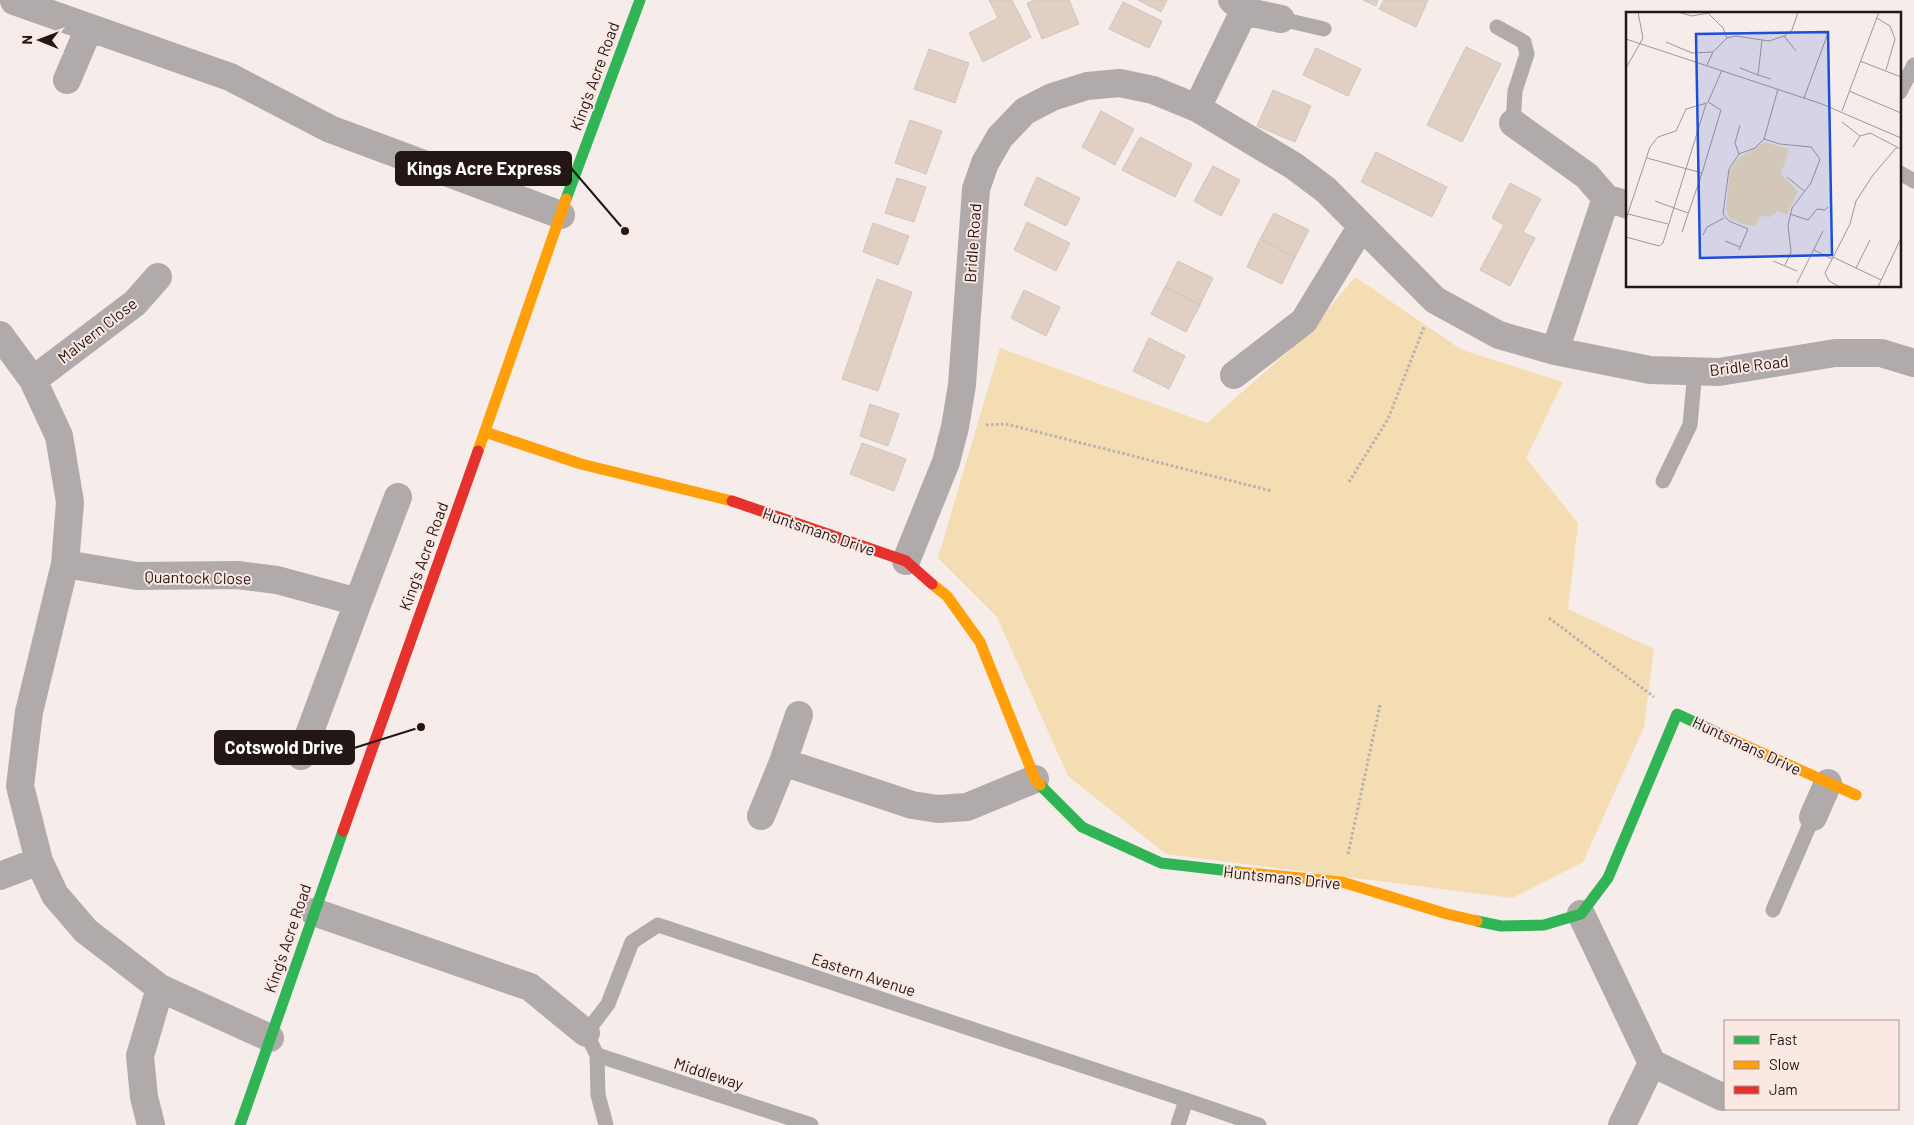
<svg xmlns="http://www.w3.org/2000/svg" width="1914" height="1125" font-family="Barlow,sans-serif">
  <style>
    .green { fill: #f4dcb3 }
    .building { fill: #e2cfc3; stroke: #cec6c1 }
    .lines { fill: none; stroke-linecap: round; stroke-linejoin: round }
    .path { stroke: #b8b1b1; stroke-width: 3; stroke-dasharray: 2.5 2.5; stroke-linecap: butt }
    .lane { stroke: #b0abaa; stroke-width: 15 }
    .street { stroke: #b0abaa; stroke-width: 28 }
    .fast { stroke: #30b455; stroke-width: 11 }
    .slow { stroke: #ff9f0a; stroke-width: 11 }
    .jam { stroke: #e5322d; stroke-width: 11 }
    .labels { text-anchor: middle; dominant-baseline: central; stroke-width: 4; stroke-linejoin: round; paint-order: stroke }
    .street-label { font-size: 16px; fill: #221714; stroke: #fce8e3 }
    .inset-road { fill: none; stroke: #a19794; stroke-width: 1 }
    .view { fill: #1d4ed8; fill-opacity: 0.15; stroke: #1d4ed8; stroke-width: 2.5 }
    .inset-edge { fill: none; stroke: #221714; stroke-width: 2.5 }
    .leader { fill: none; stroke: #221714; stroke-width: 2 }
    .callout-dot { fill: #221714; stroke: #fce8e3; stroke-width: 2 }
    .callout { fill: #221714; stroke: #221714; stroke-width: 2 }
    .callout-label { font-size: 18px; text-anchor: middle; font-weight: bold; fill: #fff }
  </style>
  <rect width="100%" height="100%" fill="#f6ece9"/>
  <path class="green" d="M1355 277 1462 350 1563 382 1526 458 1578 523 1568 609 1654 649 1644 727 1583 862 1512 898 1166 854 1068 776 997 617 938 558 1000 348 1207 423 1309 333Z"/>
  <path class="building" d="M989 0H1012L1031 37 983 62 969 33 998 18Z
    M1035 0H1069L1079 24 1042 39 1027 3Z
    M1138 0H1167L1161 12Z
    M1363 0H1378L1376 6Z
    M1384 0H1428L1416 27 1379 9Z
    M1123 2 1162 21 1149 48 1109 29Z
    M1466 47 1501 64 1462 142 1427 125Z
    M1316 48 1361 69 1348 96 1303 75Z
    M929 49 969 63 955 103 914 89Z
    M1273 90 1311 106 1295 142 1257 126Z
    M1101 111 1134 129 1115 165 1082 147Z
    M910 120 942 131 926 174 895 163Z
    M1140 137 1192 164 1175 197 1122 170Z
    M1376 152 1447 187 1432 217 1361 182Z
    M1213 166 1240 180 1221 216 1194 201Z
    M1037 177 1080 198 1066 226 1024 205Z
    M897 178 926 187 914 222 885 213Z
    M1510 183 1541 199 1523 232 1535 238 1510 286 1480 270 1504 225 1492 218Z
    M1274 213 1309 230 1295 257 1260 239Z
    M1027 222 1070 243 1056 271 1014 250Z
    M873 223 909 236 898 265 863 252Z
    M1260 239 1295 257 1282 284 1247 267Z
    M1178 261 1213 278 1200 305 1165 287Z
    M877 279 912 292 878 391 842 379Z
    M1165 287 1200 305 1186 332 1151 314Z
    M1024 290 1060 307 1046 336 1011 318Z
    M1149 338 1185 356 1169 389 1133 371Z
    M870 404 899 414 888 446 860 436Z
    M862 443 906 459 894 491 850 474Z"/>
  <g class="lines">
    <path class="path" d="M986 425 1006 424 1272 491
      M1349 482 1388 419 1424 327
      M1549 618 1654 697
      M1348 854 1380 705"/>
    <path class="lane" d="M1281 19 1324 29
      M1497 27 1524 42 1527 54 1515 91 1513 123
      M1900 92 1914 65
      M1900 173 1914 181
      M1663 481 1690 425 1695 371
      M1773 910 1813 817
      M597 1055 811 1125
      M606 1125 598 1095 597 1055 586 1033 608 1004 632 942 658 925 1186 1100
      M1178 1125 1186 1100 1259 1125"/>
    <path class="street" d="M1232 0 1244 11 1281 19
      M14 1 230 77 330 129 561 215
      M67 80 89 28
      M1197 108 1244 11
      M1513 123 1587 176 1606 198 1555 351
      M1606 198 1628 205
      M0 335 33 380 59 436 70 502 65 564 29 712 20 786 39 861 55 895 86 931 160 988 270 1038
      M1234 375 1304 321 1361 227
      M33 380 135 303 158 277
      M906 561 946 462 955 427 962 385 976 189 985 163 1000 137 1025 111 1052 97 1087 86 1120 83 1153 90 1197 108 1294 166 1326 190 1435 300 1499 335 1555 351 1650 370 1719 372 1835 353H1881L1914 363
      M65 564 137 576 237 575 277 580 358 602 398 497
      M301 756 358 602
      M783 762 912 805 938 809 967 807 1035 779
      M761 816 783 762 799 715
      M1813 817 1828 783
      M0 876 39 861
      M314 912 530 987 586 1033
      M1581 914 1652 1063 1722 1097
      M151 1125 144 1097 140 1056 160 988
      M1622 1125 1652 1063"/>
    <path class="fast" d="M566 199 640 0
      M1040 785 1082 827 1161 863 1239 872
      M1477 921 1501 926 1544 925 1581 914 1608 878 1677 714 1722 735
      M240 1125 343 831"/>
    <path class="slow" d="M485 432 581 464 732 501
      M478 451 566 199
      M932 584 947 596 980 642 1035 779 1040 785
      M1722 735 1856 795
      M1239 872 1342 882 1447 914 1477 921"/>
    <path class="jam" d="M732 501 906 561 932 584
      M343 831 478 451"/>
  </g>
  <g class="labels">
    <g class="street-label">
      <text transform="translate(594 76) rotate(-70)">King's Acre Road</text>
      <text transform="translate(972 243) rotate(-86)">Bridle Road</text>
      <text transform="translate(97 330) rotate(-38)">Malvern Close</text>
      <text transform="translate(1749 365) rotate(-7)">Bridle Road</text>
      <text transform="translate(819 531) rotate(19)">Huntsmans Drive</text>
      <text transform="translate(423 556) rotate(-70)">King's Acre Road</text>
      <text transform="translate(198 577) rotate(1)">Quantock Close</text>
      <text transform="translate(1747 745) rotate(25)">Huntsmans Drive</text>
      <text transform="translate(1282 877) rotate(6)">Huntsmans Drive</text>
      <text transform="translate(287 938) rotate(-71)">King's Acre Road</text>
      <text transform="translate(864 974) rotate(18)">Eastern Avenue</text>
      <text transform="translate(709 1073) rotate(18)">Middleway</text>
    </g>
  </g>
  <g transform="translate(1626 12)">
    <rect width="275" height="275" fill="#f6ece9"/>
    <path d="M139 130 163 137 155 162 172 179 161 203 152 199 144 205 134 204 129 214 120 213 104 207 100 198 104 158 113 146Z" fill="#f4dcb3"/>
    <path class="inset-road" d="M52 0 66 4 82 1 97 16 101 26M251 6 264 14 269 27 260 58M158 24 170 39M0 27 196 92 275 126M136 28 132 63 145 67M40 30 66 41 87 40M234 49 275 65M81 53 87 40 101 26 110 24 143 29 158 24 166 18 172 0M0 56 17 26 12 0M114 56 132 63M223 79 275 101M178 86 202 21M82 90 96 58M216 99 253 0M216 110 234 124M138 127 154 132 185 135 194 147 185 171 166 196 162 213 165 240 159 253M227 135 234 124 244 121 271 135M113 142 109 131 114 113M21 146 76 161 56 220M76 161 95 98 82 90M161 165 178 179M29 189 62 201M2 202 42 212M164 202 182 208 191 197 199 198 202 195M0 207 24 135 32 125 50 119 60 97 81 91M77 223 81 215 98 206M0 225 33 234 37 231 80 92M99 229 114 235M113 238 122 217 103 209 97 202 103 157 113 142 129 136 138 127 152 77M188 238 206 247M207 245 255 268M147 249 171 259M230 256 244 228M171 271 197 219M214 275 203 269 199 261 224 212 230 189 247 163 270 136H275M252 275 275 226"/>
    <path class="view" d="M202 20 206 243 74 246 70 22Z"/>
    <rect width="275" height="275" class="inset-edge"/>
  </g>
  <path class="leader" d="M625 231L571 168M421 727L354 748"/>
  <g class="callout-dot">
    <circle cx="625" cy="231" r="5"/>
    <circle cx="421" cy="727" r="5"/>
  </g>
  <g class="callout">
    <rect x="396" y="152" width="175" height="33" rx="5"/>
    <rect x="215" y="731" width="139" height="33" rx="5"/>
  </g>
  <g class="callout-label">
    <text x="484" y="175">Kings Acre Express</text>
    <text x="284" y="754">Cotswold Drive</text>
  </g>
  <rect x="1724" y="1020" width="175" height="90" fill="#fce8e3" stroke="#a59490"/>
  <rect x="1734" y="1036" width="25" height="8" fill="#30b455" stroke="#a59490"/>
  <text x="1769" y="1045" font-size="15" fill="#221714">Fast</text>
  <rect x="1734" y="1061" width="25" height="8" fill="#ff9f0a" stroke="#a59490"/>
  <text x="1769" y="1070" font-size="15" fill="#221714">Slow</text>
  <rect x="1734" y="1086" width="25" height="8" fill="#e5322d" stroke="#a59490"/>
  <text x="1769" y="1095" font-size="15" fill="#221714">Jam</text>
  <g transform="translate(40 40) rotate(271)" stroke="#fce8e3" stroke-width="4" paint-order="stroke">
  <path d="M0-4L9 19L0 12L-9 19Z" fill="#221714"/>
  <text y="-8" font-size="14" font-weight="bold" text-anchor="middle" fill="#221714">N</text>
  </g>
</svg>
